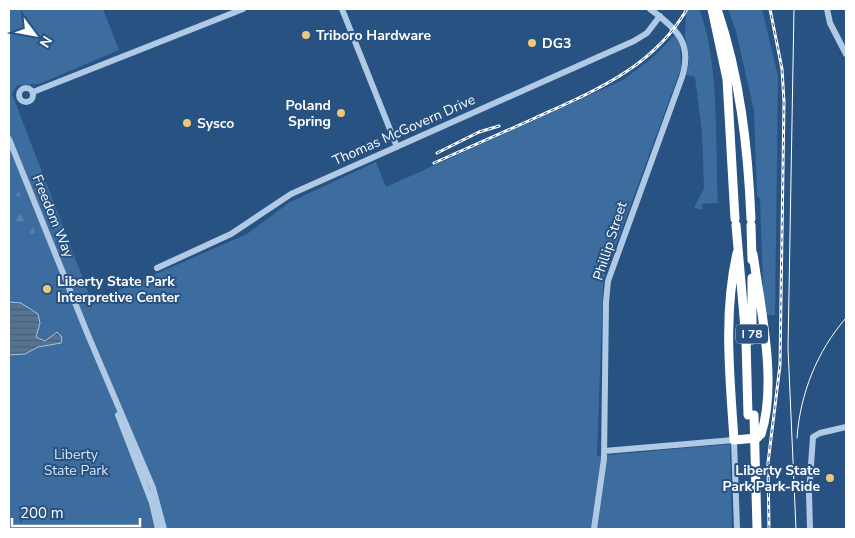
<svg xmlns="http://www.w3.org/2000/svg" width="855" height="538" font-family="'Nunito Sans',sans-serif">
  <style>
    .green { fill: #3d6c9e }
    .forest { fill: url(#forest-firs) }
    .water { fill: url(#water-rules); stroke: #a5c5e6 }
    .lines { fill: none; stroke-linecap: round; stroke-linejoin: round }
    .minor { stroke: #b0cae6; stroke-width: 6 }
    .highway { stroke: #fff; stroke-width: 9 }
    .tram { stroke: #fff; stroke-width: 1 }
    .rail-casing { stroke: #fff; stroke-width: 3 }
    .rail { stroke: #285281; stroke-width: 1; stroke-dasharray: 4; stroke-linecap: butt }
    .highway-bridge { stroke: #fff; stroke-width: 9 }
    .poi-dot { fill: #edc877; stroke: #285281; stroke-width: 2 }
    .labels { text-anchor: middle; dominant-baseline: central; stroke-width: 4; stroke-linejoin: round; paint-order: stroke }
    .shield { fill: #285281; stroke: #becbd9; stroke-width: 1 }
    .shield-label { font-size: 12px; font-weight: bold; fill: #fff }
    .poi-label { font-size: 14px; font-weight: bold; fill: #fff; stroke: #285281; text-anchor: start }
    .street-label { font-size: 14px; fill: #fff; stroke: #285281 }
    .park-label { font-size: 14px; fill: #d3e4f5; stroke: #285281 }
  </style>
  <defs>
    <pattern id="forest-firs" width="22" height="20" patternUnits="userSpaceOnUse" patternTransform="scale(1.25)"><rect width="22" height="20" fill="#3d6c9e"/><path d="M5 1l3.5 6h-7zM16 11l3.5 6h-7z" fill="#5a82ad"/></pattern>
    <pattern id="water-rules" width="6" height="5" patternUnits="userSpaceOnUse" patternTransform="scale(1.25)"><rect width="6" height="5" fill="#567394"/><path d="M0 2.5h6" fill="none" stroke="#505e6c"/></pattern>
  </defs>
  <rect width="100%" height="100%" fill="#285281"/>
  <path class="green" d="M9 9H103L119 50 39 84 17 85 12 94 92 302 247 234 290 202 376 162 386 187 623 80 652 58 675 35 680 46 681 68 605 275 603 287 597 456 730 444 732 529H9Z
    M686 9H699C720 60 715 147 718 203L702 204V210L694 208 704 188 702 133 695 77 686 75 689 63 685 36Z
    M728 9H762L778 76 775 315H764L760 198 757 196 754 111 736 31Z"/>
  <path class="forest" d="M9 167 35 232C29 241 23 240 13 237L9 230Z"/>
  <path class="water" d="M9 302 21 303 38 314 40 323 36 337 45 341 57 332 62 337 61 343 38 347 25 354 9 355Z"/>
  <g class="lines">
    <path class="minor" d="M342 9 397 147
      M827 9 830 23 846 54
      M19 95a7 7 0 1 1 14 0a7 7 0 1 1-14 0Z
      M33 92 243 9
      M9 139 88 335 153 488 164 529
      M157 268 231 234 291 194 634 41 647 33 660 16
      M118 415 152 503 158 529
      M604 451 734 440 737 529
      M594 529 604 459 606 302 608 281 682 77C693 43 676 28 650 9
      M810 529 809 493 813 437 820 433 846 427"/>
    <path class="highway" d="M712 9 727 79 735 219
      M717 9C740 77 748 147 751 219
      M736 225 746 340 748 415
      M751 225 752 260
      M737 253C723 315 730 377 734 440L757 438 761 434C778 384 760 305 753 254
      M752 340V278"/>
    <path class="tram" d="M794 9 788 348 796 529
      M797 438C800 394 817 351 846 318"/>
    <g class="rail-casing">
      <path id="rail" d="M437 153 479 132 499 126
        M434 163C468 148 502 133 535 118 594 91 653 68 687 9
        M769 529 768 463 780 365 784 102 782 69 770 9"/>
    </g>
    <use href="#rail" class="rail"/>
    <path class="highway-bridge" d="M754 415 757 529"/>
  </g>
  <g class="poi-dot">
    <circle cx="306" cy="35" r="5"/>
    <circle cx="532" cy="43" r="5"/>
    <circle cx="341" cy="113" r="5"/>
    <circle cx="187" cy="123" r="5"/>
    <circle cx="47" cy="289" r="5"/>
    <circle cx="830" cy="478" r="5"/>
  </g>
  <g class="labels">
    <rect class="shield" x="736" y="324.5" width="32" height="19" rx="4"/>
    <g class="shield-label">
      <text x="752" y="334">I 78</text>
    </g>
    <g class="poi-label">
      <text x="316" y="35">Triboro Hardware</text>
      <text x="542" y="43">DG3</text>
      <text x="331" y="105" text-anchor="end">Poland<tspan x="331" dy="16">Spring</tspan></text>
      <text x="197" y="123">Sysco</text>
      <text x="57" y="281">Liberty State Park<tspan x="57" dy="16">Interpretive Center</tspan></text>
      <text x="820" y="470" text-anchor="end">Liberty State<tspan x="820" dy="16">Park Park-Ride</tspan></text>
    </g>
    <g class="street-label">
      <text transform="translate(404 130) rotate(-24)">Thomas McGovern Drive</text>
      <text transform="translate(53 216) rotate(68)">Freedom Way</text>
      <text transform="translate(610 241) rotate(-72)">Phillip Street</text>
    </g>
    <g class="park-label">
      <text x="76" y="454">Liberty<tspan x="76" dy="16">State Park</tspan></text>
    </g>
  </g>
  <rect width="855" height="538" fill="none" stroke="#ffffff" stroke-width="20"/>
  <g transform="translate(35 35) rotate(122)" stroke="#285281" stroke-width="4" paint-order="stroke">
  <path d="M0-4L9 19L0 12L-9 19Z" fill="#ffffff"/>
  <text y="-8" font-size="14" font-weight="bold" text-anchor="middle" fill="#ffffff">N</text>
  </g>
  <path d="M12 518v8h128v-8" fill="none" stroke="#ffffff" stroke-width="2.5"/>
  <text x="20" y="518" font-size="15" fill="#ffffff" stroke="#285281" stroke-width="4" paint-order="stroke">200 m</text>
</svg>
